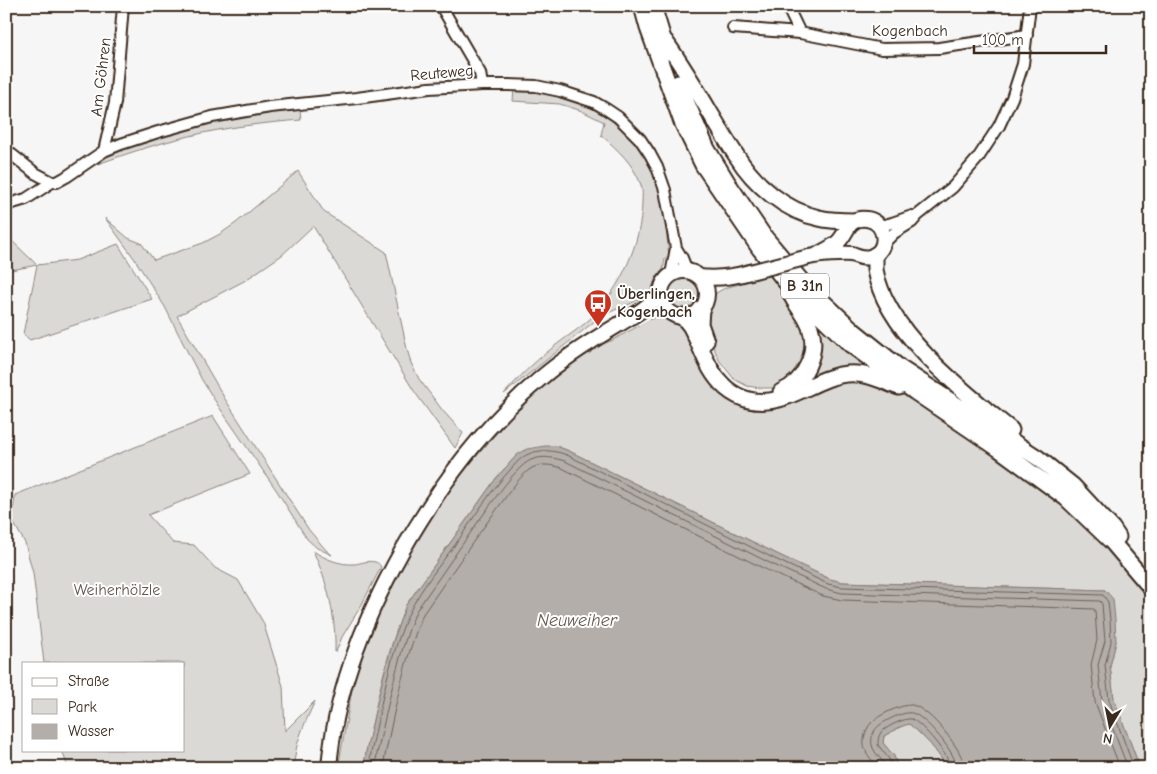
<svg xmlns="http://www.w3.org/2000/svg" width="1157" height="774" font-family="'Comic Neue',sans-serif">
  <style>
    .green { fill: #dbd9d6; stroke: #8b827a }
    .water { fill: #b4aeaa; stroke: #847972 }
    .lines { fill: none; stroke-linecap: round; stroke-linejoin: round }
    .shore { stroke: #6b5f56; stroke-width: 1 }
    .minor-casing { stroke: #3b2a1e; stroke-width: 14 }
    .major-casing { stroke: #3b2a1e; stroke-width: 18 }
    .highway-casing { stroke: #3b2a1e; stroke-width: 19 }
    .minor { stroke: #fff; stroke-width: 10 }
    .major { stroke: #fff; stroke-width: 14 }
    .highway { stroke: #fff; stroke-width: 15 }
    .major-bridge-casing { stroke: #3b2a1e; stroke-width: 18; stroke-linecap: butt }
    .major-bridge { stroke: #fff; stroke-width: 14 }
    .labels { text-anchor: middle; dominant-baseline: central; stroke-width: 4; stroke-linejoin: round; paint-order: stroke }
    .shield { fill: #fff; stroke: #766a62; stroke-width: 1 }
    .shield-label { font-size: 15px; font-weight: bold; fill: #3b2a1e }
    .street-label { font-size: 16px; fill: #3b2a1e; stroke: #fff }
    .poi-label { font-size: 16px; font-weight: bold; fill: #3b2a1e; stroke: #fff; text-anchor: start }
    .park-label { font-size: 16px; fill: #63564c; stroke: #fff }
    .water-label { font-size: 18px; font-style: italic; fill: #65584f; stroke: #fff }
  </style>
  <rect width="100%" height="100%" fill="#f7f6f6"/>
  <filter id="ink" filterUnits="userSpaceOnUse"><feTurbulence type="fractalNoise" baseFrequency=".02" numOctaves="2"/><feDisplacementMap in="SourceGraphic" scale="10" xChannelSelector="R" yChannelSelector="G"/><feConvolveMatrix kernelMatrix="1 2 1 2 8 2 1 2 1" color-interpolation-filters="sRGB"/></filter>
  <g filter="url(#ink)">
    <path class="green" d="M514 89C566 93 613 109 643 154 646 159 651 165 653 170 665 197 666 229 669 257L665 259 663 270 657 275 651 290 647 295 632 303 610 312 595 321 504 394C519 377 533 363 551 349 564 338 580 329 593 316 621 287 641 244 642 203 642 197 643 190 641 185 633 163 618 150 601 135L604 122 582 111 560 104 513 101Z
      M300 110 301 120C264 123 226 127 190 136 159 143 128 153 98 164L99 160C136 143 176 129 216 121 244 116 272 113 300 110Z
      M298 171 324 212 386 252 407 349 411 363 419 379 443 411 463 433 455 448 414 391 313 226 282 255 244 281 177 316 225 399 309 530 326 550 332 555 317 548 307 539 277 491 217 404 202 380 189 355 165 307 134 258 105 218 128 238 141 243 154 260 203 243 220 234 236 223Z
      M6 232 9 238 37 265 77 260 118 244 152 299 30 340 23 334 37 265 6 271Z
      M682 271C710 272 716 306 689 316L711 370 753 401 831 377 898 387 1066 498 1151 588V768H1140L1114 699 1110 666 1116 642 1105 590 842 582 830 579 777 554 569 451 556 446 518 454 497 477 406 605C386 653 377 702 366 752L364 768H338L353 684 362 651 369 630 392 582 446 494 475 458 515 412 523 407 528 397 581 355 596 346 611 341 655 317 653 312 663 310H667C656 294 661 276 682 271Z
      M771 275 805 329 806 345 802 363 795 374 786 382 773 388H760L747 386 734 379 719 360 708 334 706 313 716 293 725 288Z
      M813 319 841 345 870 369 801 382Z
      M213 416 250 474 148 515 173 543 194 545 215 568 238 580 263 622 283 686 285 731 315 701C305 723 294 744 294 768H68L62 750H184V663H44L33 573 25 543 12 520 15 495Z
      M313 551C326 559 339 565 355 564 361 563 369 560 375 562 379 563 379 564 381 567L361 606 342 637 336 652H335C336 617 328 583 313 551Z
      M906 724H909C925 737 937 750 947 768H898L894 756 883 743 884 736Z"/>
    <path class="water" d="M545 446H556L569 451 777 554 830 579 842 582 1105 590 1113 599 1115 619 1116 642 1110 666 1114 699 1140 768H947C937 750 924 736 909 724L897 728 884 736 883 743 894 756 898 768H364L366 752C377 703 387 653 406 605L497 477 518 454 527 449Z"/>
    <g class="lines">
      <path class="shore" d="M369 768 371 753C380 711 387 668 403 627 414 596 440 565 460 538 475 515 491 491 510 470 514 466 518 460 523 457 537 448 553 450 567 455L775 559 828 584 842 587 1103 595 1108 602 1110 620 1111 642 1105 665 1109 700 1134 768
        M375 768 377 754C388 706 397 657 416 611 442 574 467 537 493 501 501 490 519 465 531 460 543 455 554 458 565 461L772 564 826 589 842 593 1100 601 1102 604 1105 641 1098 665 1102 701 1128 768
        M383 768 385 756C395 708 404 660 423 614 448 578 473 541 500 505 507 495 522 473 532 468 542 463 552 465 562 468L769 571 823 596 842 600 1094 609 1095 611 1097 640 1091 665 1095 702 1120 768
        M878 768C873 761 865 754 864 745 863 738 866 729 871 723 877 716 901 704 912 705 929 708 964 751 965 768
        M886 768C883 759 874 754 872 745 871 741 872 734 875 730 879 723 903 711 912 713 925 716 957 754 957 768
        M893 768 889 759 878 745C878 742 878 737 880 734 883 728 906 717 912 719 922 724 950 756 951 768"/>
      <g class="minor-casing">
        <path id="minor" d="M441 6 480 73 482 85
          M787 6 800 33
          M733 28 800 33 882 49 939 48 1027 35
          M6 150 35 173 52 182H57L66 177 104 151 121 144 158 132 212 117 270 107 357 98 429 88 482 85H508L536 86 560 91 594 102 606 109 618 117 640 139 650 154 657 167 665 190 676 248 682 258 687 271
          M104 151 115 103 123 6
          M6 205 26 199 52 182
          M880 226 892 223 912 216
          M883 244 894 233 912 222 918 215 953 187 978 158 999 126 1012 98 1023 64 1030 6
          M671 275 676 248"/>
      </g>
      <g class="major-casing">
        <path id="major" d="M809 257C818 255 843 253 852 254 858 256 863 259 870 257 890 251 887 222 867 219 847 216 848 234 837 243 831 248 824 251 817 255
          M661 294a23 23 0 1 1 46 0a23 23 0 1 1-46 0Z
          M699 277C717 279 733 277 750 272
          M329 768C335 691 365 617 402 551 440 485 482 427 541 378 563 359 588 343 613 328 629 318 649 308 661 292"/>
      </g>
      <g class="highway-casing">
        <path id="highway" d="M642 6 648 28 682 122 703 165 760 249 785 281 850 344 915 392 999 449 1066 498 1112 542 1151 588
          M653 6 667 52
          M665 41C682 65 697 90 712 116 720 129 727 142 736 155 754 184 785 211 819 218 831 221 842 221 854 221
          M678 83 707 149 729 185 763 235 804 284 854 331 900 368 1038 458 1073 486 1112 528 1118 537
          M875 255C875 260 875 265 875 270 886 332 964 392 1011 430
          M701 309 700 324 706 341
          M683 317C686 321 690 324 692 329 703 350 707 371 726 388 733 394 741 398 749 400 785 409 813 377 847 374 866 372 882 381 899 387
          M781 392C805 382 819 352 810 327 806 315 796 306 791 294"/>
      </g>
      <use href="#minor" class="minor"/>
      <use href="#major" class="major"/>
      <use href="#highway" class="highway"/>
      <g class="major-bridge-casing">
        <path id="major-bridge" d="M750 272 809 257"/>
      </g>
      <use href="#major-bridge" class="major-bridge"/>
    </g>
  </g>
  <defs>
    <g id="bus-pin" transform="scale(1.4375)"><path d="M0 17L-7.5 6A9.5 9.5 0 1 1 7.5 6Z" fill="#c8321e" stroke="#fff"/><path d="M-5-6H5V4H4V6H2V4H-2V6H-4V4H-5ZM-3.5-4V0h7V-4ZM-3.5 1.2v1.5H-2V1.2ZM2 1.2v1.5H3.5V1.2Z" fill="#fff"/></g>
  </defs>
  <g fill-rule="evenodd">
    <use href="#bus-pin" x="598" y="303"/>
  </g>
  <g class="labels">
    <rect class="shield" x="781" y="273.5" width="48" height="25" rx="4"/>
    <g class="shield-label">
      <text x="805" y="286">B 31n</text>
    </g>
    <g class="street-label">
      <text x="910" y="31">Kogenbach</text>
      <text transform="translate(442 73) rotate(-5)">Reuteweg</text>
      <text transform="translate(101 77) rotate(-83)">Am Göhren</text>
    </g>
    <g class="poi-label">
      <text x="617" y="294">Überlingen,<tspan x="617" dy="18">Kogenbach</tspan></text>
    </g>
    <g class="park-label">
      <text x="117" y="590">Weiherhölzle</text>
    </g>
    <g class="water-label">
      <text x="577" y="620">Neuweiher</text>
    </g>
  </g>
  <rect width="1157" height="774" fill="none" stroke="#fff" stroke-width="25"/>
  <rect x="12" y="12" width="1132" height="749" fill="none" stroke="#3b2a1e" stroke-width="2" filter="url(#ink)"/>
  <rect x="22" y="662" width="162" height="90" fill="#ffffff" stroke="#b1aaa5"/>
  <rect x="32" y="678" width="25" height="8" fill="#ffffff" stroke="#b1aaa5"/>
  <text x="68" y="686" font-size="15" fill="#3b2a1e">Straße</text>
  <rect x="32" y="699" width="25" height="15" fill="#dbd9d6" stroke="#b1aaa5"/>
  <text x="68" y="712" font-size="15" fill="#3b2a1e">Park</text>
  <rect x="32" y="724" width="25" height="15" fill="#b4aeaa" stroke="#b1aaa5"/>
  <text x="68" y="736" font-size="15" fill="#3b2a1e">Wasser</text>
  <g transform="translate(1110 726) rotate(190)" stroke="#ffffff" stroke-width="4" paint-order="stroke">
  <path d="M0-4L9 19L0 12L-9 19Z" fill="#3b2a1e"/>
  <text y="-8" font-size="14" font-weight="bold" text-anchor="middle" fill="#3b2a1e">N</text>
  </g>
  <path d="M974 45v8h132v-8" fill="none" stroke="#3b2a1e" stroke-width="2.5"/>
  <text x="982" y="45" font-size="15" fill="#3b2a1e" stroke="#ffffff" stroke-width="4" paint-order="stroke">100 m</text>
</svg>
